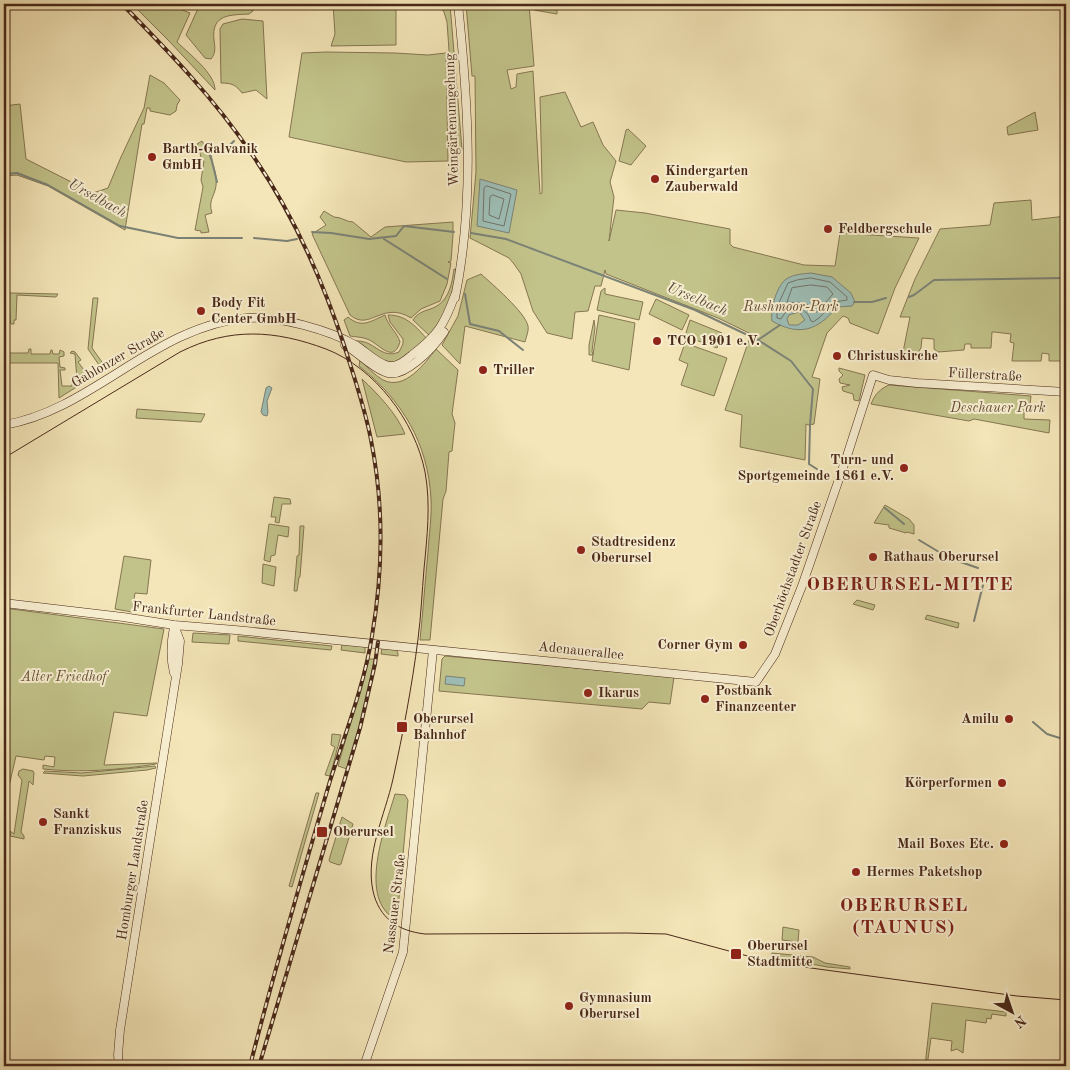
<svg xmlns="http://www.w3.org/2000/svg" width="1070" height="1070" font-family="'Old Standard TT',serif">
  <style>
    .green { fill: #c2c38a; stroke: #867652 }
    .water { fill: #9dbeb6; stroke: #7b8277; fill-rule: evenodd }
    .lines { fill: none; stroke-linecap: round; stroke-linejoin: round }
    .shore { stroke: #737368; stroke-width: 1 }
    .stream { stroke: #7b8277; stroke-width: 2 }
    .secondary-casing { stroke: #492819; stroke-width: 9 }
    .secondary { stroke: #f8efd1; stroke-width: 8 }
    .tram { stroke: #492819; stroke-width: 1 }
    .rail-casing { stroke: #492819; stroke-width: 4 }
    .rail { stroke: #f8efd1; stroke-width: 2; stroke-dasharray: 5.5; stroke-linecap: butt }
    .poi-dot { fill: #8f2418; stroke: #f8efd1; stroke-width: 2 }
    .labels { text-anchor: middle; dominant-baseline: central; stroke-width: 4; stroke-linejoin: round; paint-order: stroke }
    .street-label { font-size: 14px; fill: #492819; stroke: #f8efd1 }
    .poi-label { font-size: 14px; font-weight: bold; fill: #492819; stroke: #f8efd1; text-anchor: start }
    .park-label { font-size: 14px; font-style: italic; fill: #674f35; stroke: #f8efd1 }
    .water-label { font-size: 15px; font-style: italic; fill: #5e4e40; stroke: #f8efd1 }
    .district-label { font-size: 19px; font-weight: bold; letter-spacing: 1px; fill: #7a1f14; stroke: #f8efd1 }
  </style>
  <rect width="100%" height="100%" fill="#f4e6b8"/>
  <filter id="stains"><feTurbulence type="fractalNoise" baseFrequency=".004" numOctaves="4"/><feColorMatrix values="0 0 0 0 .2 0 0 0 0 .09 0 0 0 0 .02 0 0 0 .5 -.17"/></filter>
  <radialGradient id="worn" r=".72"><stop offset=".6" stop-color="#630" stop-opacity="0"/><stop offset="1" stop-color="#630" stop-opacity=".3"/></radialGradient>
  <path class="green" d="M132 4H167L190 13 177 42C189 54 215 73 215 90L169 41Z
    M200 4H253V11L249 14C230 15 211 14 214 40 215 47 216 53 211 59L205 58 186 35Z
    M258 4H314L259 9Z
    M333 4H396V45L331 46 335 34Z
    M438 4H450L462 150 456 149 447 22 444 12Z
    M466 4H529L534 66 507 70 511 89 516 87 517 74 533 71 540 194 542 193V182L540 97 565 92 581 127 593 122 603 145 616 161 610 182 614 197 609 241 616 210 645 213 730 229V244L733 247 804 265 835 266 840 233 919 238 895 288 878 334 850 323 848 318 843 316 827 333 812 377 820 379 814 424 808 425 806 424 805 460 740 447 742 415 725 410 751 334 718 318 606 274 605 270 601 286H595L588 311 575 312 572 339 547 333 533 311 521 274 514 264 509 258 470 238 476 172 475 76H472Z
    M534 4H557V14L534 10Z
    M242 19 263 21 267 99 256 90 242 93C236 85 232 83 221 83L220 29 223 24Z
    M326 52 395 53 428 55 446 53 448 161 406 162 289 137 302 53Z
    M150 75 164 83 180 100 177 105 176 111 170 115 150 111V108H147L144 124H142L125 230 48 186 17 175 4 176V106L20 104 26 159 93 193 108 188 121 157 144 108Z
    M1035 112 1038 130 1008 135 1007 127Z
    M628 129 646 146 631 165 619 161 626 130Z
    M202 141C209 154 218 171 216 186 214 198 208 200 212 213L205 215 209 232 201 233V231L195 230 203 187 201 180 204 161 202 160 197 144Z
    M1031 200 1032 220 1066 216V361H1049V354L1042 353 1041 361H1012L1014 343 1010 342 1011 334 994 332H992L991 348H971V344H965L964 350 938 352 934 349V339L922 338 921 348 919 351 918 360H912V356L908 355 907 360 902 357 910 317H900L915 279 940 229 990 225 994 203Z
    M324 211 334 217C342 217 346 222 353 222L371 237 385 227 453 222V235L451 261 448 262 451 263 447 284 440 301 421 309 411 318C382 300 370 332 350 315L312 234 326 225 320 217Z
    M454 269 459 270 450 305 431 337 413 320C418 312 425 311 433 308 449 301 452 284 454 269Z
    M481 274C492 284 525 312 528 326 529 331 526 337 525 342L465 326 460 364 442 345 458 316 467 280Z
    M605 288V294L643 302 639 320 597 310 601 291Z
    M9 293 58 294 56 297 17 295 16 320H14V324H11L10 321Z
    M93 298H98L92 348 107 369 100 373 96 368 99 365 88 349Z
    M656 299 689 315 682 330 649 314Z
    M385 315C388 326 397 332 400 342 393 365 379 343 367 339 362 337 356 337 350 336L344 320 348 317C362 329 371 321 385 315Z
    M388 315C407 315 416 327 428 340 416 349 401 367 384 361 375 359 362 346 354 341 375 339 380 360 399 352L403 344V339L390 322Z
    M599 315 635 323 629 370 592 361 593 355H589V345L594 320 595 328 592 351 593 355Z
    M690 320 722 333 717 348 685 336Z
    M685 343 727 358 714 396 681 385 688 364 679 360Z
    M29 349H31V354H50L51 350H52L53 354H59L60 350 64 352V356L59 357 60 367 65 368V370H60L62 386H72V381L77 380 75 354 70 353 72 351 75 352 81 360 78 362 87 374 90 372 94 376 59 398 58 363H8L7 374H4V353H28Z
    M436 349 458 370 452 414 455 423 452 451 449 452 446 491 443 499 430 640H420C423 611 425 582 428 552 429 535 432 516 431 499 428 443 402 400 359 366L360 360C367 366 374 375 383 380 405 391 425 363 436 349Z
    M839 368 865 375 859 401 854 400 853 394 843 391 842 387 850 385 840 383 839 379 843 375 839 371Z
    M362 379C378 394 397 414 405 434L377 437Z
    M889 385 1031 396 1030 405 1024 409V419L1050 420 1049 433 974 419 969 421 871 404C875 394 880 389 889 385Z
    M137 409 205 414 201 422 136 418Z
    M274 497 290 499 291 504H282L279 523 275 522 276 517H271Z
    M885 505 909 519 914 525V534L907 532 906 533 889 528V525L874 523Z
    M269 524 289 527 288 537 278 535 275 555 271 556 270 562 264 560Z
    M300 526H304L300 577H299L297 591H294L297 556 299 555Z
    M124 556 151 560 147 594 135 593 132 612 115 609Z
    M263 564 276 567 274 586 262 583Z
    M857 600 875 605 873 610 853 604Z
    M4 608 164 629 147 716 114 712 104 765 157 763 156 764C119 770 80 773 43 769V765L54 767 55 757 45 756 44 760 16 756 7 795 4 794Z
    M927 615 959 623 958 628 925 619Z
    M193 633 230 635 229 644 192 642Z
    M238 636 332 646 331 650 238 641Z
    M342 644 365 646V653L341 650Z
    M382 648 396 649 398 653V656L381 654Z
    M445 656 674 677 670 704 649 702 642 709 439 691 442 659Z
    M369 659H374L367 699 347 769 338 766Z
    M332 734 341 735 330 776 325 775 335 747 331 745Z
    M155 766 156 768 147 770 83 776 43 773 45 771 82 773Z
    M23 769 33 771 34 773 33 785 29 781 21 832 24 836V839L10 836V831L14 834 22 780 18 775 19 771Z
    M316 793H319L292 887 289 886Z
    M395 794 405 795 408 800 397 920C356 900 386 825 395 794Z
    M342 817 353 824 341 864 339 865 330 862 329 860Z
    M783 927 799 930 798 942 782 940Z
    M772 953 813 957 825 963 850 967V969L827 967 770 956Z
    M932 1003 1006 1012V1016L992 1014 991 1019 987 1018 986 1023 966 1020 963 1053 957 1049 951 1051 952 1041 931 1038 927 1066H925Z"/>
  <path class="water" d="M480 179 517 190 509 233 477 226Z
    M811 273 832 277 851 293 855 302 852 306 837 307C818 330 800 337 772 321 770 310 777 283 788 278 795 274 803 274 811 273ZM799 312 805 320 798 325H789L787 319 789 315Z
    M269 386 272 388 267 401 268 412 267 416 263 415 261 412 266 388Z
    M446 676 465 678 464 686 445 684Z"/>
  <g class="lines">
    <path class="shore" d="M487 186 511 194 504 226 483 221 484 188Z
      M493 195 504 199 499 219 489 215 490 197Z
      M811 278 830 282 847 297V300L834 302 819 318 813 322 811 321C806 308 799 306 787 310L781 319 777 318V307L788 283 797 280Z
      M811 285 827 287 833 294 817 312H814C804 298 801 304 787 302L792 288Z"/>
    <path class="stream" d="M228 147 234 141
      M210 153 217 182
      M4 174 17 173 48 185 120 226 178 238H242
      M312 232 331 233 369 239 396 236 404 226 454 232
      M471 233 506 239 695 310 758 340 791 361 813 389 810 425 809 464 820 471
      M254 238 287 241 297 239
      M384 239 447 279
      M465 294 470 324 499 331 523 350
      M909 297 914 295 934 280 1066 278
      M854 302H872L886 298
      M758 340 780 325
      M885 508 904 524
      M919 540 949 558 978 568
      M974 621 983 585
      M1033 722 1047 734 1066 740"/>
    <g class="secondary-casing">
      <path id="secondary" d="M455 298C475 201 468 101 458 4
        M345 345C359 353 370 366 385 372 403 381 434 347 444 332
        M4 425C93 410 155 325 248 318 279 316 330 330 357 346 366 352 378 364 389 366 398 367 406 360 412 355 438 335 444 325 455 295
        M4 603 123 617 174 625 235 630 756 682 775 654 802 586 847 456 873 375 889 380 917 383 1066 392
        M174 673C170 657 171 642 174 627
        M119 1066 118 1055 120 1030 178 664 180 641 174 625
        M364 1066 403 952 433 650"/>
    </g>
    <use href="#secondary" class="secondary"/>
    <path class="tram" d="M4 458 180 352C230 327 275 330 326 349 375 368 415 421 425 472 431 504 427 537 424 569 422 592 421 616 418 639 412 686 403 733 393 779 385 815 365 854 373 891 379 918 398 931 425 934L627 933 666 934 755 958 811 968 1017 996 1066 1000"/>
    <g class="rail-casing">
      <path id="rail" d="M122 4C169 52 213 97 251 153 293 213 321 276 344 345 354 377 365 408 371 440 384 505 383 572 372 636 364 686 345 734 330 781 302 876 274 971 250 1066
        M259 1066 360 728 375 664 378 642"/>
    </g>
    <use href="#rail" class="rail"/>
  </g>
  <g class="poi-dot">
    <circle cx="152" cy="157" r="5"/>
    <circle cx="655" cy="179" r="5"/>
    <circle cx="828" cy="229" r="5"/>
    <circle cx="201" cy="311" r="5"/>
    <circle cx="657" cy="341" r="5"/>
    <circle cx="837" cy="356" r="5"/>
    <circle cx="483" cy="370" r="5"/>
    <circle cx="904" cy="468" r="5"/>
    <circle cx="581" cy="550" r="5"/>
    <circle cx="873" cy="557" r="5"/>
    <circle cx="743" cy="645" r="5"/>
    <circle cx="588" cy="693" r="5"/>
    <circle cx="705" cy="699" r="5"/>
    <circle cx="1009" cy="719" r="5"/>
    <rect x="396" y="721" width="12" height="12" rx="2.5"/>
    <circle cx="1002" cy="783" r="5"/>
    <circle cx="43" cy="822" r="5"/>
    <rect x="316" y="826" width="12" height="12" rx="2.5"/>
    <circle cx="1004" cy="844" r="5"/>
    <circle cx="856" cy="872" r="5"/>
    <rect x="730" y="948" width="12" height="12" rx="2.5"/>
    <circle cx="569" cy="1006" r="5"/>
  </g>
  <g class="labels">
    <g class="street-label">
      <text transform="translate(452 120) rotate(-92)">Weingärtenumgehung</text>
      <text transform="translate(118 358) rotate(-30)">Gablonzer Straße</text>
      <text transform="translate(985 375) rotate(3)">Füllerstraße</text>
      <text transform="translate(793 569) rotate(-70)">Oberhöchstadter Straße</text>
      <text transform="translate(204 614) rotate(6)">Frankfurter Landstraße</text>
      <text transform="translate(581 651) rotate(6)">Adenauerallee</text>
      <text transform="translate(133 870) rotate(-81)">Homburger Landstraße</text>
      <text transform="translate(395 904) rotate(-83)">Nassauer Straße</text>
    </g>
    <g class="poi-label">
      <text x="162" y="149">Barth-Galvanik<tspan x="162" dy="16">GmbH</tspan></text>
      <text x="665" y="171">Kindergarten<tspan x="665" dy="16">Zauberwald</tspan></text>
      <text x="838" y="229">Feldbergschule</text>
      <text x="211" y="303">Body Fit<tspan x="211" dy="16">Center GmbH</tspan></text>
      <text x="667" y="341">TCO 1901 e.V.</text>
      <text x="847" y="356">Christuskirche</text>
      <text x="493" y="370">Triller</text>
      <text x="894" y="460" text-anchor="end">Turn- und<tspan x="894" dy="16">Sportgemeinde 1861 e.V.</tspan></text>
      <text x="591" y="542">Stadtresidenz<tspan x="591" dy="16">Oberursel</tspan></text>
      <text x="883" y="557">Rathaus Oberursel</text>
      <text x="733" y="645" text-anchor="end">Corner Gym</text>
      <text x="715" y="691">Postbank<tspan x="715" dy="16">Finanzcenter</tspan></text>
      <text x="598" y="693">Ikarus</text>
      <text x="413" y="719">Oberursel<tspan x="413" dy="16">Bahnhof</tspan></text>
      <text x="999" y="719" text-anchor="end">Amilu</text>
      <text x="992" y="783" text-anchor="end">Körperformen</text>
      <text x="53" y="814">Sankt<tspan x="53" dy="16">Franziskus</tspan></text>
      <text x="333" y="832">Oberursel</text>
      <text x="994" y="844" text-anchor="end">Mail Boxes Etc.</text>
      <text x="866" y="872">Hermes Paketshop</text>
      <text x="747" y="946">Oberursel<tspan x="747" dy="16">Stadtmitte</tspan></text>
      <text x="579" y="998">Gymnasium<tspan x="579" dy="16">Oberursel</tspan></text>
    </g>
    <g class="park-label">
      <text x="791" y="307">Rushmoor-Park</text>
      <text x="998" y="408">Deschauer Park</text>
      <text x="64" y="677">Alter Friedhof</text>
    </g>
    <g class="water-label">
      <text transform="translate(97 199) rotate(29)">Urselbach</text>
      <text transform="translate(697 300) rotate(23)">Urselbach</text>
    </g>
    <g class="district-label">
      <text x="910" y="585">OBERURSEL-MITTE</text>
      <text x="904" y="906">OBERURSEL<tspan x="904" dy="22">(TAUNUS)</tspan></text>
    </g>
  </g>
  <rect width="1070" height="1070" fill="none" stroke="#f4e6b8" stroke-width="20"/>
  <rect x="5" y="5" width="1060" height="1060" fill="none" stroke="#492819" stroke-width="2.5"/>
  <rect x="10" y="10" width="1050" height="1050" fill="none" stroke="#492819"/>
  <g transform="translate(1012 1012) rotate(140)" stroke="#f8efd1" stroke-width="4" paint-order="stroke">
  <path d="M0-4L9 19L0 12L-9 19Z" fill="#492819"/>
  <text y="-8" font-size="14" font-weight="bold" text-anchor="middle" fill="#492819">N</text>
  </g>
  <rect width="100%" height="100%" filter="url(#stains)"/>
  <rect width="100%" height="100%" fill="url(#worn)"/>
</svg>
